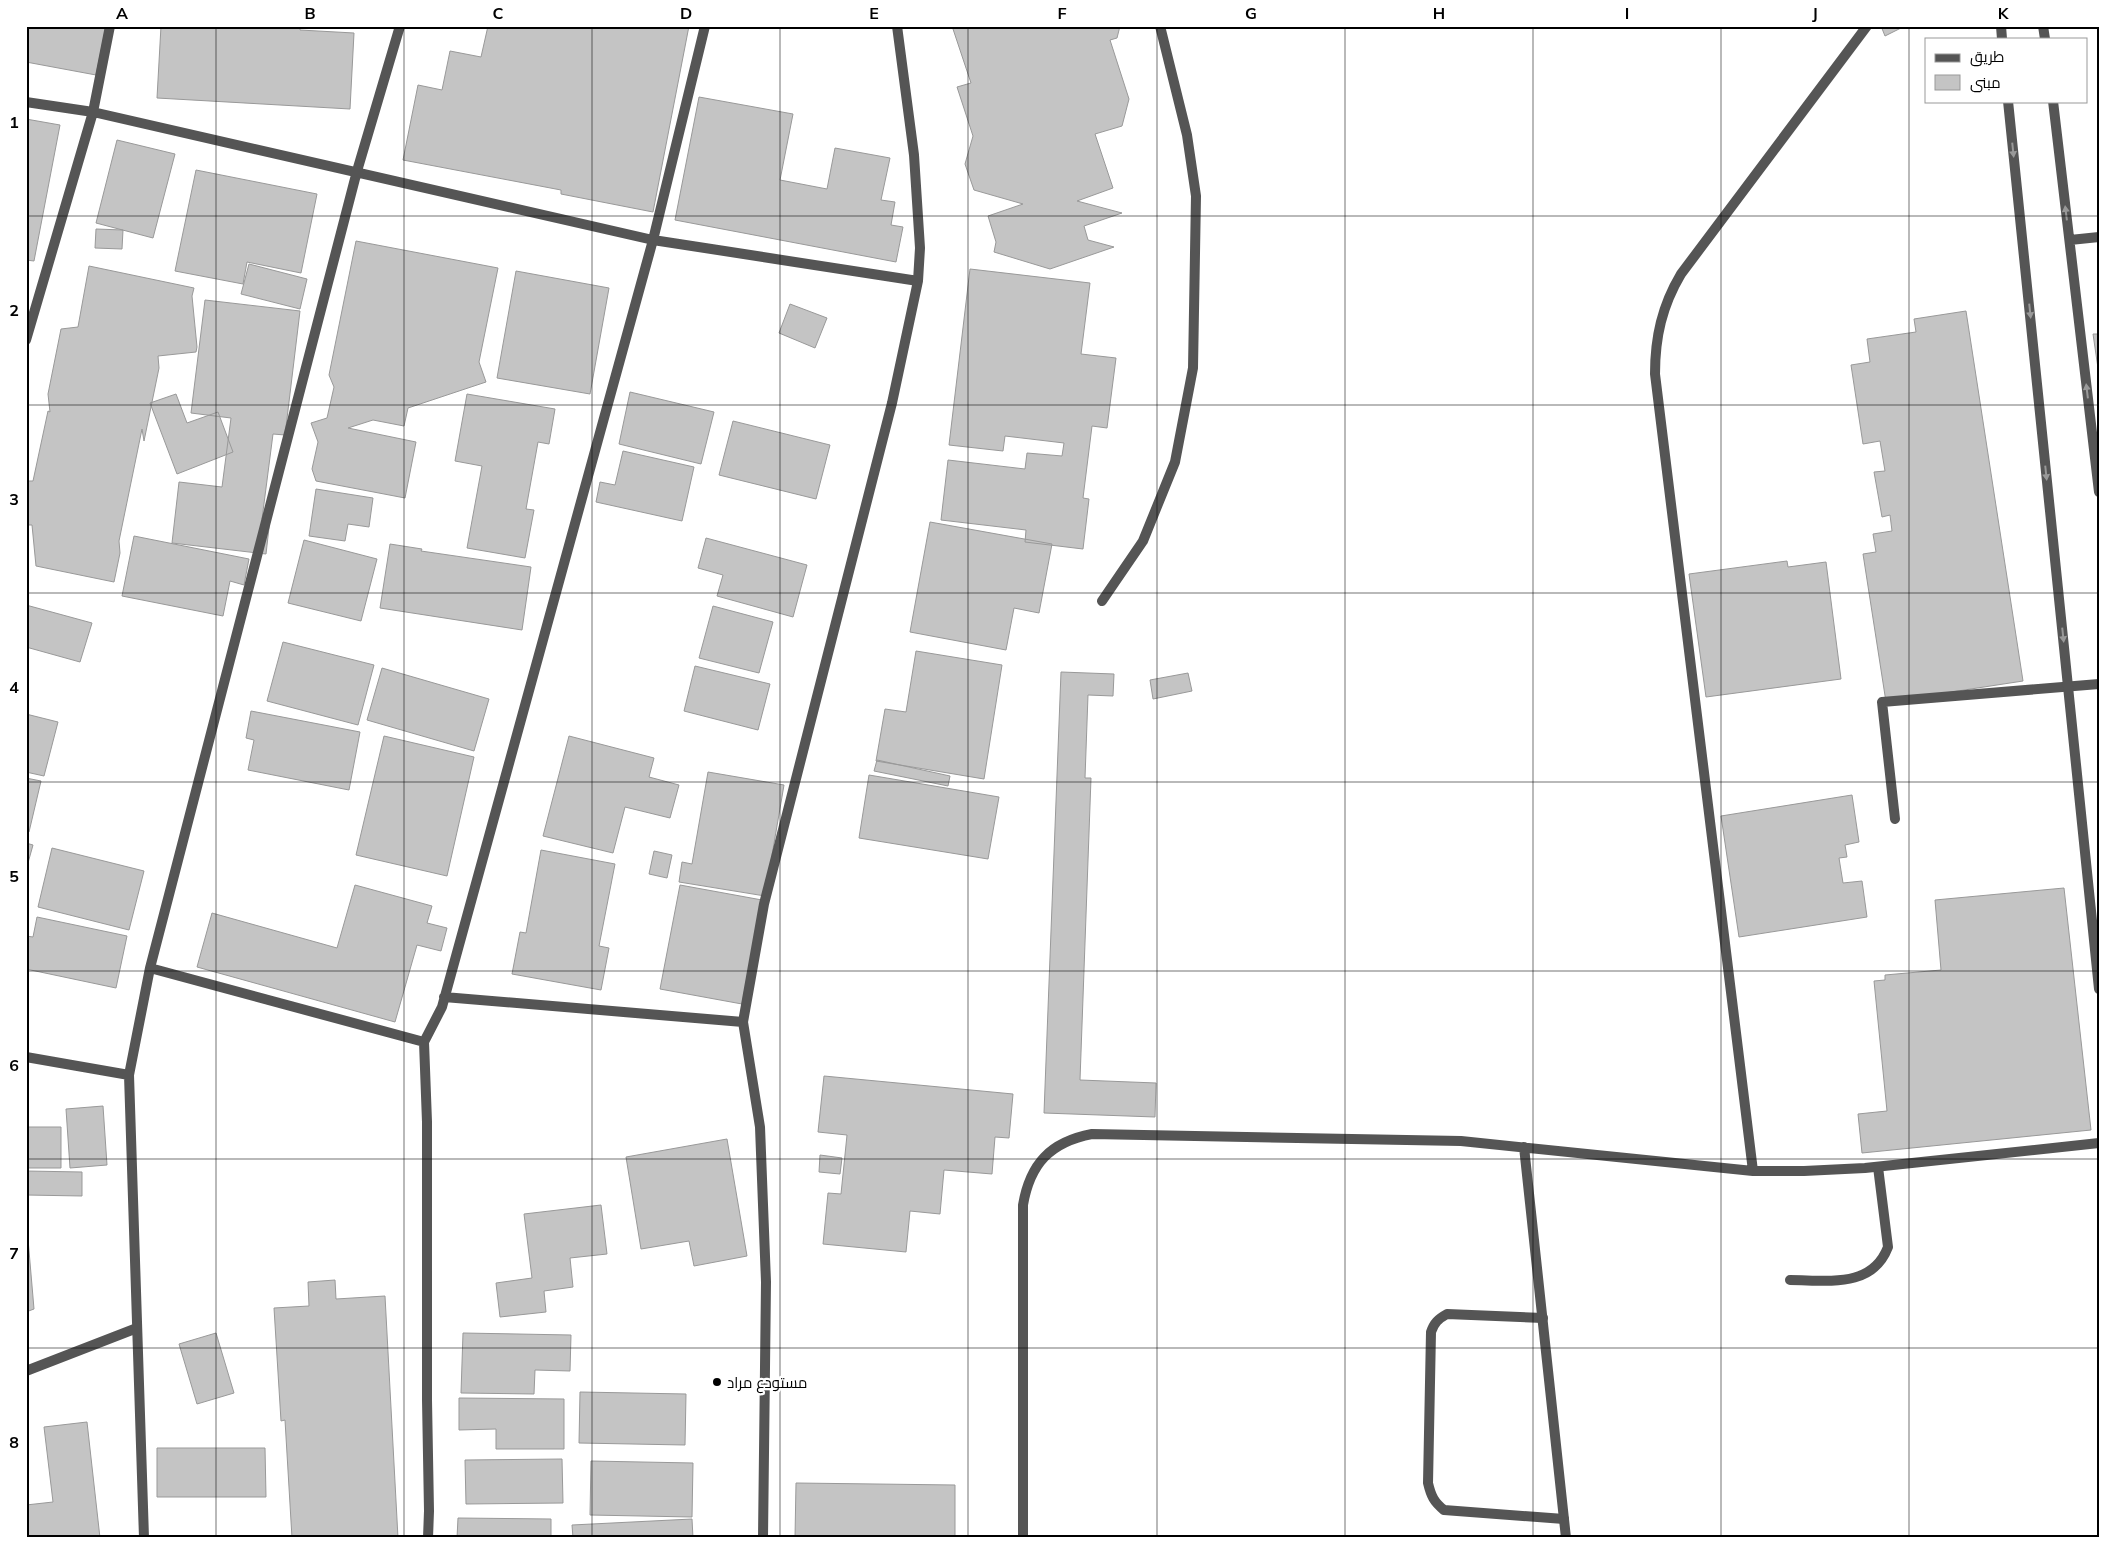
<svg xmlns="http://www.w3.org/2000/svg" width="2125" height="1564" font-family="Mulish,Cairo,sans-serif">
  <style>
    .building { fill: #c4c4c4; stroke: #999 }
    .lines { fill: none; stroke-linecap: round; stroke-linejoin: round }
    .lane { stroke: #555; stroke-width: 10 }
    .street { stroke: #555; stroke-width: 10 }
    .oneway { fill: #999 }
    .grid { fill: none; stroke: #000; stroke-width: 1; stroke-opacity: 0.55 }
    .poi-dot { fill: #000; stroke: #fff; stroke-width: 2 }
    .labels { text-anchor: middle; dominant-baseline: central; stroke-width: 4.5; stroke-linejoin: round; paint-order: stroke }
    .poi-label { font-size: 15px; fill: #000; stroke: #fff; text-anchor: start }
    .neatline { fill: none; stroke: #000; stroke-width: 2 }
    .grid-label { font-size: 16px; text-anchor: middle; font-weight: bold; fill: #000 }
  </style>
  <rect width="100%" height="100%" fill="#fff"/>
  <path class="building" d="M26 26H106L96 75 26 62Z
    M161 26H300V30L354 33 350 109 157 98Z
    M488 26H689L653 212 561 194V190L403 160 418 85 442 90 450 51 481 57Z
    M952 26H1120L1117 38 1110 40 1129 99 1122 126 1095 134 1113 188 1077 201 1122 213 1084 226 1088 240 1114 247 1050 269 994 252 996 242 988 216 1023 204 974 190 965 164 973 136 957 87 971 83Z
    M1881 26H1905L1885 36Z
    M699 97 793 114 780 180 827 189 835 148 890 158 881 200 895 202 891 225 903 227 896 262 675 220Z
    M26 119 60 125 34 261 26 260Z
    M117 140 175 154 153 238 96 223Z
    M196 170 317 194 301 273 247 262 243 284 175 271Z
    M96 229 123 230 122 249 95 248Z
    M356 241 498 268 479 362 486 382 408 408 404 426 373 420 348 428 416 442 405 498 316 481 312 469 318 442 311 423 327 418 334 387 329 375Z
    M249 264 307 279 300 309 241 294Z
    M89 266 194 288 192 296 197 347 196 352 158 356 159 368 144 441 142 429 119 541 120 553 114 582 36 566 32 525H26V481H33L48 411 50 412 48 394 61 329 78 327Z
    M970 269 1090 283 1081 354 1116 358 1107 428 1092 426 1083 498 1089 499 1083 549 1025 542 1026 530 941 520 948 460 1025 469 1027 453 1062 456 1064 443 1005 436 1003 451 949 445Z
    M516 271 609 288 590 394 497 378Z
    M205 300 300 311 285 435 273 434 262 519H270L266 554 172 543 179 482 222 487 231 418 191 413Z
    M790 304 827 318 815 348 779 333Z
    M1966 311 2023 681 1886 702 1863 554 1876 552 1873 534 1892 531 1890 515 1882 517 1874 472 1885 471 1880 441 1863 444 1851 365 1870 362 1867 339 1916 332 1914 319Z
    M2093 334H2099V375Z
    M630 392 714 412 701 464 619 444Z
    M176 394 187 423 218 412 233 452 177 474 150 403Z
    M467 394 555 409 549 444 538 442 526 509 534 510 525 558 467 548 482 466 455 461Z
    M733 421 830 445 816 499 719 475Z
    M623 451 694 467 682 521 596 502 600 482 615 485Z
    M316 489 373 498 369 527 348 524 345 541 309 536Z
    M930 522 1052 544 1039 613 1014 608 1006 650 910 632Z
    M134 536 249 559 244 585 230 581 223 616 122 596Z
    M706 538 807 565 793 617 717 596 723 575 698 568Z
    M304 540 377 559 361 621 288 603Z
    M390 544 422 549 421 551 531 567 522 630 380 608Z
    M1787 561 1788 567 1826 562 1841 679 1706 697 1689 574Z
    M26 605 92 623 80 662 26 647Z
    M713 606 773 622 759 673 699 658Z
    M283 642 374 665 358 725 267 701Z
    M916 651 1002 665 984 779 876 761 885 709 906 712Z
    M695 666 770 684 758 730 684 711Z
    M382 668 489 699 474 751 367 720Z
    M1061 672 1114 674 1113 696 1088 695 1085 778H1091L1080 1080 1156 1083 1155 1117 1044 1113Z
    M1188 673 1192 691 1153 699 1150 680Z
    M251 711 360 732 349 790 248 770 254 740 246 738Z
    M26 714 58 722 44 776 26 772Z
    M384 736 474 757 447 876 356 855Z
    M569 736 654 758 649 777 679 785 670 818 625 807 613 853 543 836Z
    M877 760 950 776 948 786 874 771Z
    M708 772 784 785 765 896 679 882 682 862 692 864Z
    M869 775 999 797 988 859 859 838Z
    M26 778 41 781 29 832H26Z
    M1852 795 1859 842 1845 845 1847 857 1839 858 1843 883 1862 881 1867 917 1739 937 1721 816Z
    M26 843 33 845 26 870Z
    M52 848 144 871 129 930 38 907Z
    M541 850 615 864 599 946 609 948 601 990 512 974 520 932 526 933Z
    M654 851 672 855 667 878 649 874Z
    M355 885 432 906 427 923 447 928 441 951 417 945 395 1022 197 967 212 913 337 948Z
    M680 885 762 900 742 1004 660 989Z
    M2064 888 2091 1130 1862 1153 1858 1114 1887 1111 1874 981 1885 980V975L1941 970 1935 900Z
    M37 917 127 936 116 988 26 969V936L33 937Z
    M824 1076 1013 1094 1009 1138 995 1137 992 1174 944 1170 940 1214 910 1211 906 1252 823 1244 828 1193 841 1194 847 1135 818 1132Z
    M103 1106 107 1165 70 1168 66 1109Z
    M27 1127H61V1168H28Z
    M727 1139 747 1256 694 1266 689 1241 641 1249 626 1157Z
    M820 1155 842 1158 840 1174 819 1172Z
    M26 1171 82 1172V1196L26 1195Z
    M601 1205 607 1254 570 1258 573 1287 544 1291 546 1312 500 1317 496 1283 532 1278 524 1214Z
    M26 1239H28L34 1309 26 1312Z
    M335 1280 336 1299 385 1296 398 1538H292L285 1420 281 1421 274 1308 309 1306 308 1282Z
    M216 1333 234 1393 197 1404 179 1344Z
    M463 1333 571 1335 570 1371 535 1370 534 1394 461 1393Z
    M580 1392 686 1394 685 1445 579 1443Z
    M459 1398 564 1399V1449H496V1429L459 1430Z
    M87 1422 100 1538H26V1505L53 1502 44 1427Z
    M157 1448H265L266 1497H157Z
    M562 1459 563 1503 466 1504 465 1460Z
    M591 1461 693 1463 692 1517 590 1515Z
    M796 1483 955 1485V1538H795Z
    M458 1518 551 1519V1538H457Z
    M692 1519 693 1538H573L572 1525Z"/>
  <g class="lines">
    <path class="lane" d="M1895 819 1882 702 2099 684
      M1790 1280C1827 1280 1872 1289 1888 1247L1878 1167
      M1543 1318 1447 1314C1438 1319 1434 1323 1431 1332L1428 1483C1431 1496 1434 1502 1444 1510L1564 1519"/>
    <path class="street" d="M2001 26 2002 39
      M2043 26 2045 39
      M2008 101 2099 989
      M2053 101 2099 492
      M26 102 93 112 653 240 918 281
      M2070 240 2099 237
      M26 340 93 112 110 26
      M1102 601 1143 541 1175 462 1193 368 1196 196 1187 135 1160 26
      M150 968 424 1042
      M444 997 743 1022
      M26 1057 129 1075
      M1524 1147 1566 1538
      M1753 1171 1655 374C1655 337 1662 306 1681 274L1867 26
      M26 1371 137 1328
      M144 1538 129 1075 150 968 357 171 400 26
      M428 1538 429 1511 427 1400V1122L424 1042 442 1007 653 240 705 26
      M763 1538 766 1282 760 1127 743 1022 764 904 892 403 918 281 920 248 914 155 897 26
      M1023 1538V1205C1030 1164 1050 1142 1092 1134L1461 1141 1753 1171H1804L1865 1168 2099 1143"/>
  </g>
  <defs><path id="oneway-solid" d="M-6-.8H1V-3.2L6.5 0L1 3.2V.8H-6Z" transform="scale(1.25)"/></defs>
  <g class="oneway">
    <use href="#oneway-solid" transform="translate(2013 150) rotate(84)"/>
    <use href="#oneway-solid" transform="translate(2066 213) rotate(-97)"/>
    <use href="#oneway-solid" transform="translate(2030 311) rotate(84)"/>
    <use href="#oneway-solid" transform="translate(2087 391) rotate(-97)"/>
    <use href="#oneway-solid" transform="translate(2046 473) rotate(84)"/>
    <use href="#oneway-solid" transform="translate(2063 635) rotate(84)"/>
  </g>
  <path class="grid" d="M216 26V1538M404 26V1538M592 26V1538M780 26V1538M968 26V1538M1157 26V1538M1345 26V1538M1533 26V1538M1721 26V1538M1909 26V1538M26 216H2099M26 405H2099M26 593H2099M26 782H2099M26 971H2099M26 1159H2099M26 1348H2099"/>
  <circle class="poi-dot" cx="717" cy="1382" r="5"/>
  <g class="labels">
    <g class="poi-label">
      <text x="727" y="1382">مستودع مراد</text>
    </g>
  </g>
  <rect width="2125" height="1564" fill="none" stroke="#ffffff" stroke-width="55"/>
  <rect x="1925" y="38" width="162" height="65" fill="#ffffff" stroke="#999999"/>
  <rect x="1935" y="54" width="25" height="8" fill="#555555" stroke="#999999"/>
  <text x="1970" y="62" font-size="15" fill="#000000">طريق</text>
  <rect x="1935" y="75" width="25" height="15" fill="#c4c4c4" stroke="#999999"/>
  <text x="1970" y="88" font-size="15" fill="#000000">مبنى</text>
  <rect x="28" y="28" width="2070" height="1508" class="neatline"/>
  <g class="grid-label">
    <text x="122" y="19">A</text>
    <text x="310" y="19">B</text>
    <text x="498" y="19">C</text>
    <text x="686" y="19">D</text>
    <text x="874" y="19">E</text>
    <text x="1062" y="19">F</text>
    <text x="1251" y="19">G</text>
    <text x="1439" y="19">H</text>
    <text x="1627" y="19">I</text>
    <text x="1815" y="19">J</text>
    <text x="2003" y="19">K</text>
    <text x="14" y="128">1</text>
    <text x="14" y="316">2</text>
    <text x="14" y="505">3</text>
    <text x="14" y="693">4</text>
    <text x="14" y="882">5</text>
    <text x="14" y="1071">6</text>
    <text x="14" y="1259">7</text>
    <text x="14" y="1448">8</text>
  </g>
</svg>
